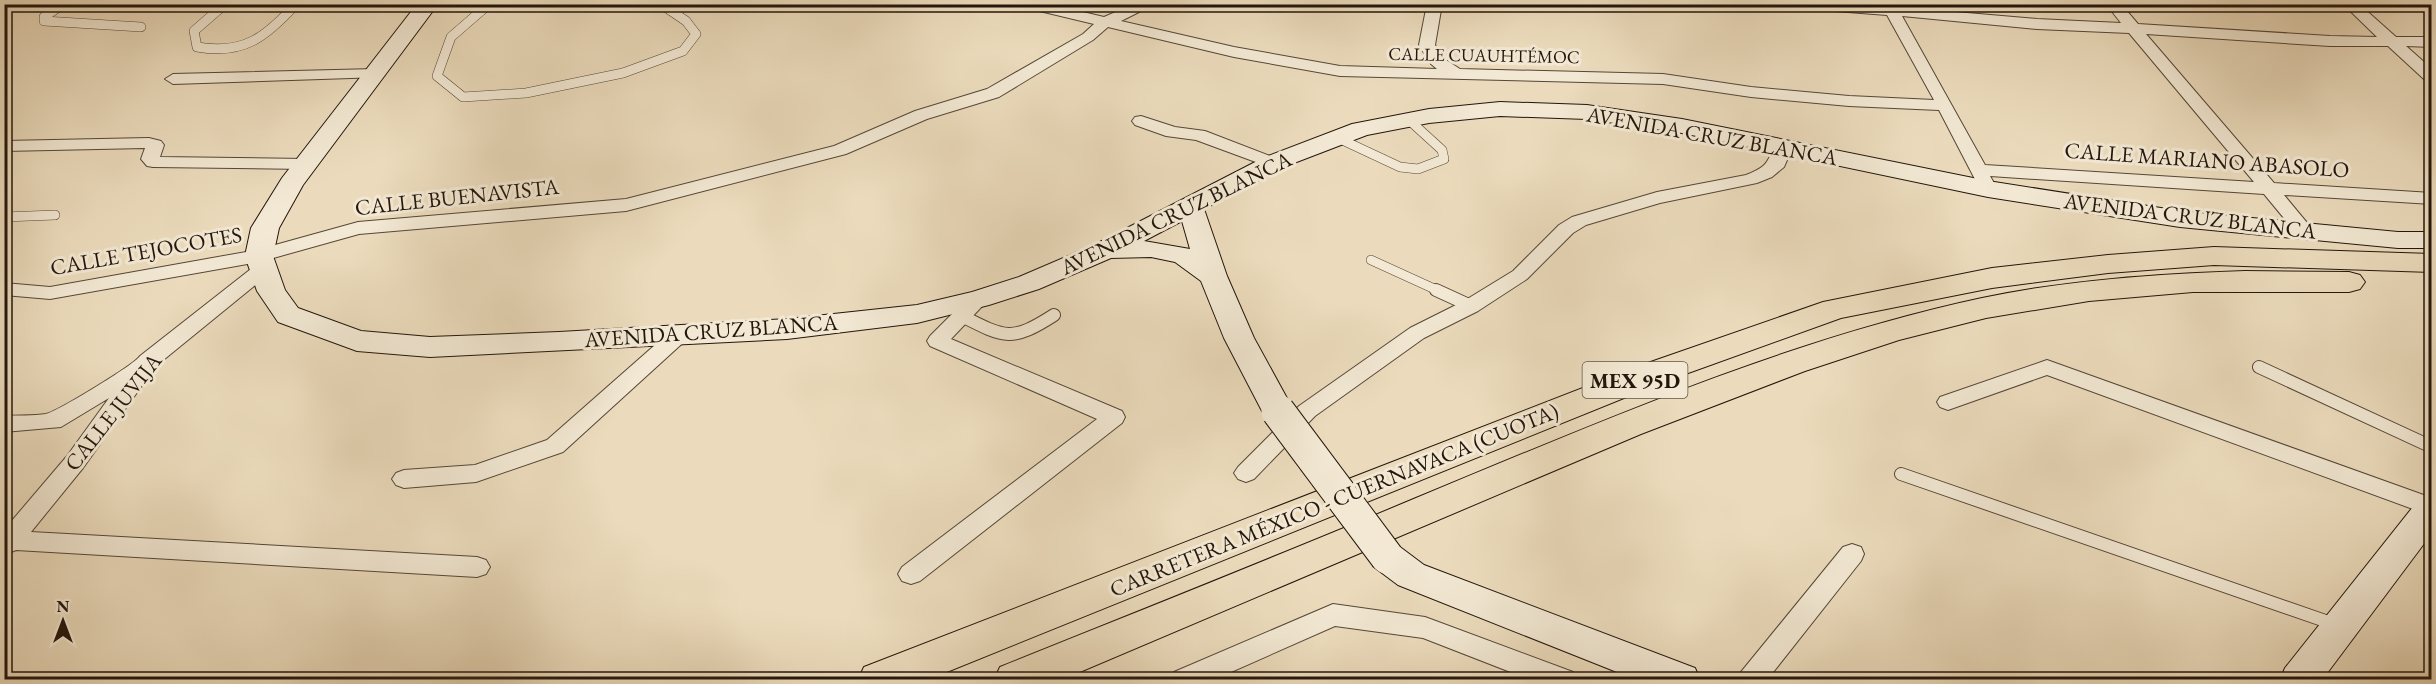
<svg xmlns="http://www.w3.org/2000/svg" width="2436" height="684" font-family="'EB Garamond',serif">
  <style>
    .lines { fill: none; stroke-linecap: round; stroke-linejoin: round }
    .lane-far1-casing { stroke: #554738; stroke-width: 10 }
    .lane-casing { stroke: #554738; stroke-width: 14 }
    .street-casing { stroke: #554738; stroke-width: 2 }
    .secondary-casing { stroke: #23160c; stroke-width: 2 }
    .highway-casing { stroke: #23160c; stroke-width: 2 }
    .lane-far1 { stroke: #f2e8d3; stroke-width: 9 }
    .lane { stroke: #f2e8d3; stroke-width: 12 }
    .street { fill: #f2e8d3; fill-rule: evenodd }
    .secondary { fill: #f2e8d3; fill-rule: evenodd }
    .highway { fill: #ebdbbc; fill-rule: evenodd }
    .secondary-bridge-casing { stroke: #23160c; stroke-width: 35; stroke-linecap: butt }
    .secondary-bridge { stroke: #f2e8d3; stroke-width: 33 }
    .labels { text-anchor: middle; dominant-baseline: central; stroke-width: 6; stroke-linejoin: round; paint-order: stroke }
    .far-street-label { font-size: 18px; fill: #23160c; stroke: #f2e8d3 }
    .shield { fill: #f2e8d3; stroke: #615548; stroke-width: 1.5 }
    .shield-label { font-size: 21px; font-weight: bold; fill: #23160c }
    .street-label { font-size: 22px; fill: #23160c; stroke: #f2e8d3 }
  </style>
  <rect width="100%" height="100%" fill="#ebdbbc"/>
  <filter id="stains"><feTurbulence type="fractalNoise" baseFrequency=".00333" numOctaves="4"/><feColorMatrix values="0 0 0 0 .2 0 0 0 0 .09 0 0 0 0 .02 0 0 0 .5 -.17"/></filter>
  <radialGradient id="worn" r=".72"><stop offset=".6" stop-color="#630" stop-opacity="0"/><stop offset="1" stop-color="#630" stop-opacity=".3"/></radialGradient>
  <g class="lines">
    <g class="lane-far1-casing">
      <path id="lane-far1" d="M63 4 44 17V21L141 27
        M225 4 194 31 197 47C244 55 266 37 296 4
        M489 4 451 37 437 76 463 97 526 93 623 73 683 51 696 34 686 21 661 4
        M1338 138 1400 167 1418 169 1444 159 1442 150 1409 120
        M4 217 55 215
        M1371 260 1439 291"/>
    </g>
    <g class="lane-casing">
      <path id="lane" d="M1436 290 1471 306
        M962 316C1005 338 1012 342 1054 315
        M2259 367 2432 447
        M1901 474 2334 624"/>
    </g>
    <g class="street-casing">
      <path id="street" d="M1021 4H1049L1104 17 1134 4H1155L1121 21 1234 47 1340 66 1437 69 1431 64 1419 45 1427 4H1442L1435 45 1443 58 1460 69 1663 74 1751 87 1849 96 1934 100 1887 15 1796 8 1789 4H1896L1897 7 2037 19 2121 23 2106 4H2121L2138 24 2330 36 2377 37 2343 4H2359L2396 37H2432V47L2406 46 2432 69V83L2426 81 2388 46H2330L2146 34 2274 183 2432 193V204L2284 195 2313 230 2311 234H2297L2264 194 1990 176 1994 183 1991 187H1979L1939 110 1849 106 1751 97 1663 84 1340 76 1234 57 1108 27 1093 40 999 97 927 119 846 154 626 211 359 234 259 262 50 299 4 295V283L50 287 257 250 358 222 626 199 834 146 915 111 987 89 1083 34 1094 24 1023 7ZM1902 16 2037 29 2129 33 2254 182 1985 165Z
        M375 69 383 74 381 77 173 84 165 79 173 74Z
        M1141 116 1175 127 1205 131 1278 159 1281 163 1278 167 1272 168 1196 140 1166 136 1135 125 1132 121 1135 117Z
        M149 138 161 141 164 145 160 157 306 159 312 160 315 164 312 168 306 169 153 167 147 166 141 159 145 148 4 151V141Z
        M1784 141 1790 142 1793 146 1784 167 1772 177 1757 183 1660 203 1586 225 1573 233 1527 279 1478 311 1424 338 1315 416 1254 479 1246 482 1238 479 1234 473 1238 467 1299 406 1410 328 1464 301 1513 271 1559 225 1572 217 1657 192 1746 175C1771 165 1765 162 1778 142Z
        M263 263 270 265 273 269 270 273 156 366 83 468 31 532 477 557 486 560 490 567 486 574 477 577 16 550 4 555V530L67 456 109 398 61 427 4 432V416C18 415 33 416 46 414 58 411 134 365 140 356L256 265Z
        M979 293 986 294 989 299 951 339 1122 411 1125 417 1122 423 920 581 911 584 902 581 898 574 902 567 1097 419 930 346 927 341 930 336 972 294Z
        M679 328 686 330 689 335 686 340 563 452 476 482 404 488 396 485 392 479 396 473 404 470 475 465 547 440 672 330Z
        M2047 360 2432 498V516L2047 375 1948 410 1940 407 1937 402 1940 397Z
        M1852 544 1861 547 1864 554 1861 561 1767 680H1738L1741 672 1843 547Z
        M1333 604 1425 617 1573 672 1576 680H1531L1423 638 1335 626 1213 680H1171L1174 672Z"/>
    </g>
    <g class="secondary-casing">
      <path id="secondary" d="M417 4H438L303 185 279 228 273 256 285 290 298 308 361 331 430 337 559 332 787 319 917 305 972 292 1019 277 1096 244 1263 158 1352 124 1429 109 1500 102 1587 105 1682 119 1988 181 2180 211 2398 232H2432V248H2398L2180 227 1988 197 1682 133 1587 119 1500 116 1429 123 1367 135 1281 168 1204 209 1227 276 1254 338 1294 411 1289 419 1278 422 1267 419 1262 411 1224 338 1201 281 1175 262 1151 257 1111 258 1039 289 989 305 917 323 787 339 430 357 357 351 278 322 257 291 245 256 251 228 282 178ZM1182 221 1190 249 1144 241Z
        M2432 494V533L2322 680H2280L2285 668 2420 498Z
        M1387 543 1400 547 1424 565 1695 668 1700 680H1637L1398 585 1374 567 1369 557 1374 547Z"/>
    </g>
    <g class="highway-casing">
      <path id="highway" d="M2214 247 2432 254V272L2214 265 2108 273 1992 288 1841 318 1666 381 927 680H858L864 667 1642 365 1823 302 1992 268 2108 255Z
        M2245 271 2349 272 2360 275 2365 282 2360 289 2349 292H2193L2089 301 1986 318 1899 340 1805 371 1641 434 1061 680H994L1000 667C1139 611 1278 556 1416 498 1600 422 1786 340 1982 298 2068 280 2157 274 2245 271Z"/>
    </g>
    <use href="#lane-far1" class="lane-far1"/>
    <use href="#lane" class="lane"/>
    <use href="#street" class="street"/>
    <use href="#secondary" class="secondary"/>
    <use href="#highway" class="highway"/>
    <g class="secondary-bridge-casing">
      <path id="secondary-bridge" d="M1278 411 1387 557"/>
    </g>
    <use href="#secondary-bridge" class="secondary-bridge"/>
  </g>
  <g class="labels">
    <g class="far-street-label">
      <text transform="translate(1484 55) rotate(1)">CALLE CUAUHTÉMOC</text>
    </g>
    <rect class="shield" x="1582.5" y="362" width="105" height="36" rx="4.5"/>
    <g class="shield-label">
      <text x="1635" y="380">MEX 95D</text>
    </g>
    <g class="street-label">
      <text transform="translate(1712 136) rotate(10)">AVENIDA CRUZ BLANCA</text>
      <text transform="translate(2207 160) rotate(4)">CALLE MARIANO ABASOLO</text>
      <text transform="translate(457 197) rotate(-6)">CALLE BUENAVISTA</text>
      <text transform="translate(1176 213) rotate(-26)">AVENIDA CRUZ BLANCA</text>
      <text transform="translate(2190 216) rotate(7)">AVENIDA CRUZ BLANCA</text>
      <text transform="translate(146 251) rotate(-10)">CALLE TEJOCOTES</text>
      <text transform="translate(711 331) rotate(-4)">AVENIDA CRUZ BLANCA</text>
      <text transform="translate(113 412) rotate(-52)">CALLE JUVIJA</text>
      <text transform="translate(1334 500) rotate(-22)">CARRETERA MÉXICO - CUERNAVACA (CUOTA)</text>
    </g>
  </g>
  <rect width="2436" height="684" fill="none" stroke="#ebdbbc" stroke-width="24"/>
  <rect x="6" y="6" width="2424" height="672" fill="none" stroke="#23160c" stroke-width="3"/>
  <rect x="12" y="12" width="2412" height="660" fill="none" stroke="#23160c" stroke-width="1.5"/>
  <g transform="translate(63 621)" stroke="#f2e8d3" stroke-width="4.5" paint-order="stroke">
  <path d="M0-4.5L10 22L0 15L-10 22Z" fill="#23160c"/>
  <text y="-9" font-size="16" font-weight="bold" text-anchor="middle" fill="#23160c">N</text>
  </g>
  <rect width="100%" height="100%" filter="url(#stains)"/>
  <rect width="100%" height="100%" fill="url(#worn)"/>
</svg>
